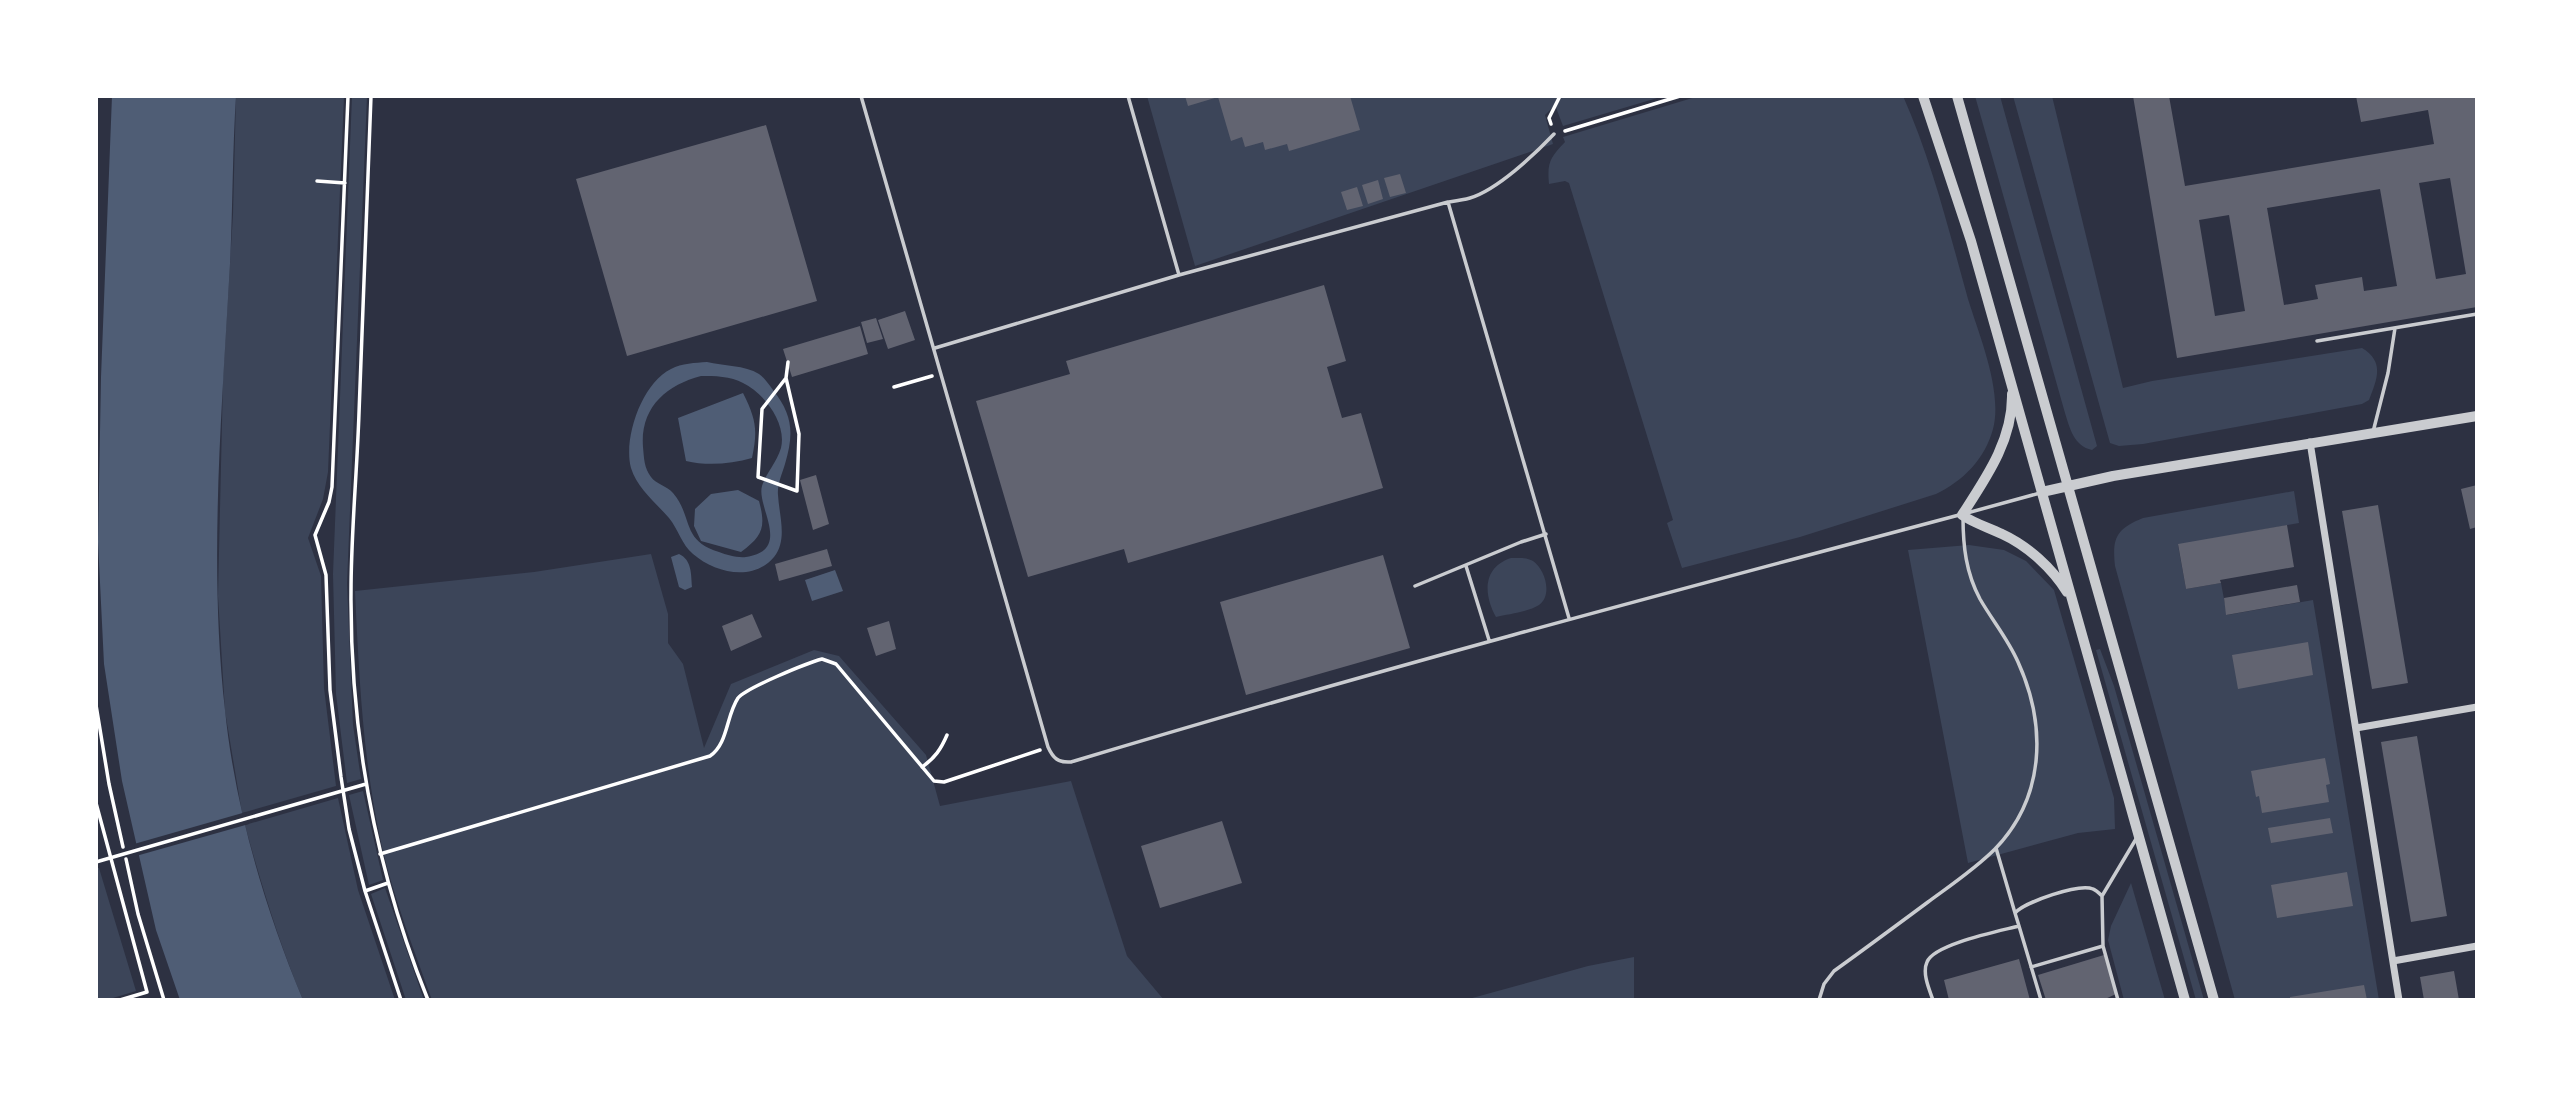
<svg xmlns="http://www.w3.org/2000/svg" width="2573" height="1096" font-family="'Exo 2',sans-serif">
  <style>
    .green { fill: #3c4559 }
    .water { fill: #4f5d75; fill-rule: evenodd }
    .pier { fill: #2d3142 }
    .building { fill: #626471; fill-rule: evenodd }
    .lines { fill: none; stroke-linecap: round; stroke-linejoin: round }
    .path { stroke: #fff; stroke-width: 3.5 }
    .service { stroke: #caccd0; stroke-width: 3.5 }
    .minor { stroke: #caccd0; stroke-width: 7 }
    .tertiary { stroke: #caccd0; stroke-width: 10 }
  </style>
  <rect width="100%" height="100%" fill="#2d3142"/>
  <path class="green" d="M236 96H344L328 472 323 499 308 538 321 576 324 688 336 786 242 813 225 711 218 596 223 379 233 214Z
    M352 96H367L347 584 353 725 361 779 347 783 336 694 333 574Z
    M1147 96H1664L1563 126 1555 105 1545 115 1553 144 1195 266Z
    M1699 96H1903C1932 161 1949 231 1968 299 1979 335 2003 391 1993 429 1985 459 1963 481 1936 494L1800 537 1682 568 1667 523 1673 520 1569 183 1565 181 1549 184C1547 162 1550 158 1565 142L1563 137Z
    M1975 96H2000L2097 446 2092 450C2074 446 2070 429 2065 413Z
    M2013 96H2052L2123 388 2152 381 2362 348C2385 362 2377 379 2369 400L2362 404 2143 444 2119 446 2110 443Z
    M2294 491 2299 523 2178 545 2186 589 2221 583 2227 615 2313 600 2379 1000H2235L2115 566C2112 538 2116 529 2143 518Z
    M1969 545 2004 550 2026 561 2054 590 2114 798 2115 829 2078 833 1968 863 1908 550Z
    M651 554 668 614V643L683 664 704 748 731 684 814 650 839 656 926 755 940 806 1071 781 1127 956 1164 1000H432C414 950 394 899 382 847 363 762 359 677 355 591L534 572Z
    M1511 558C1518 558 1526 557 1533 561 1545 569 1553 595 1539 605 1528 612 1508 614 1496 617 1483 594 1483 567 1511 558Z
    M2100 649 2114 686 2204 1000H2196L2096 650Z
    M363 791 383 880 369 885 349 795Z
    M338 798 358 890 395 1000H303C279 943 261 884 245 825Z
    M96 868H99L136 991 106 1000H96Z
    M2131 883 2165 1000H2124L2108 940 2111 926Z
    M385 888 424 1000H406L371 894Z
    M1634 957V1000H1465L1588 966Z"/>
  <path class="water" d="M112 96H236C232 158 233 220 229 281 221 423 209 568 225 710 235 808 265 909 303 1000H180L156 930 122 781 104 664 98 542 101 377Z
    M707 362C723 366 745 365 759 374 764 377 769 385 773 390 793 415 794 434 785 464 782 474 777 485 778 495 779 515 788 540 774 557 753 582 715 573 693 554 682 545 678 529 669 518 656 503 637 488 631 468 623 438 642 383 671 369 682 363 695 363 707 362ZM701 376C714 376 731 376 743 383 764 393 787 423 781 448 777 462 766 473 762 486 756 507 793 550 746 557 737 558 727 555 719 552 681 541 693 516 673 493 667 486 656 484 651 477 644 468 644 458 643 447 640 408 666 385 701 376Z
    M743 393C756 419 758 430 752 458 731 464 707 466 686 461L678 418Z
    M738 490 759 501C766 527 763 536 741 552L701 541 694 526 695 509 711 494Z
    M679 554C692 560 691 574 692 587L685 590 679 587 671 557Z
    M835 570 843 591 812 601 805 580Z"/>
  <path class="pier" d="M246 812 249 824 136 856 134 844Z"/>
  <path class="building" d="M1185 96H1350L1360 130 1289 151 1287 144 1265 150 1263 142 1245 147 1242 137 1231 141 1218 97 1188 106Z
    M2133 96H2169L2185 186 2434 144 2428 110 2361 122 2356 96H2477V307L2177 358ZM2450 178 2466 274 2436 279 2419 183ZM2380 189 2397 286 2364 291 2362 277 2315 285 2318 299 2284 305 2267 208ZM2229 215 2245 311 2215 316 2199 220Z
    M766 125 817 301 627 356 576 179Z
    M1400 174 1406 193 1390 197 1384 178Z
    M1378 180 1383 199 1368 204 1362 185Z
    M1357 187 1363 206 1347 210 1341 192Z
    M1324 285 1346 361 1327 367 1342 418 1361 413 1383 488 1128 563 1124 549 1028 577 976 401 1070 374 1066 361Z
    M905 311 915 340 888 349 878 320Z
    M876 318 883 339 867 343 861 322Z
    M860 326 868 354 792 377 783 349Z
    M816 475 829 524 813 530 800 480Z
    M2477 485V527L2470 529 2461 489Z
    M2378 505 2408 683 2372 689 2342 511Z
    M2287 525 2294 567 2220 580 2221 583 2186 589 2178 544Z
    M827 549 832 566 779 581 775 564Z
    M1383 555 1410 648 1246 695 1220 602Z
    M2297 585 2300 602 2226 615 2224 598Z
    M752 614 762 637 731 651 722 626Z
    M889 621 896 649 876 656 867 628Z
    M2308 642 2313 675 2238 689 2232 655Z
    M2417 736 2447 916 2411 922 2381 742Z
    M2325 758 2330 784 2326 785 2329 802 2262 813 2259 796 2256 797 2251 771Z
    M2330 818 2333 833 2271 843 2268 828Z
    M1222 821 1242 883 1160 908 1141 846Z
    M2347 872 2353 906 2277 918 2271 885Z
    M2104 955 2116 994 2103 1000H2046L2038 975Z
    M2019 959 2030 1000H1949L1944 980Z
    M2454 971 2459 1000H2424L2420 977Z
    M2364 985 2367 1000H2290V997Z"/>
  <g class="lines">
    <path class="path" d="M348 96 332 487 329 502 315 535 326 575 330 690 341 777 349 829 365 891 401 1000
      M371 96C367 202 363 307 359 413 357 473 351 533 351 592 350 732 376 871 428 1000
      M1551 124 1549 118 1560 96
      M1565 131 1680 96
      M317 181 345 183
      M786 378 762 409 758 477 797 491 799 434 786 378 788 362
      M894 387 932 376
      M96 705 109 784 123 847
      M922 767C935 758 941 749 947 735
      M96 803 147 992 120 1000
      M380 854 710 756C728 744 726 716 738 698 746 688 807 663 822 659L836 664 934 781 944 782 1040 750
      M126 859 138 914 164 1000
      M96 862 366 784
      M365 891 388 883"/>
    <path class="service" d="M861 96 1048 747C1053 758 1058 763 1071 762 1365 673 1662 594 1959 515
      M1128 96 1179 275
      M1448 202C1455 201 1463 200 1470 198 1497 190 1534 155 1554 134
      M2317 341 2477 314
      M935 348 1179 275 1448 202 1569 618
      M2373 432 2388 373 2395 328
      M1967 513 2040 493
      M1466 566 1489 640
      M1415 586 1521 542 1546 534
      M1996 848 2015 913
      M2019 926 2041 1000
      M2031 967 2103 946
      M1819 1000 1824 984 1834 971C1866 948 1897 925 1928 902 1951 885 1975 869 1995 849 2045 797 2047 726 2018 662 2008 639 1992 620 1980 599 1966 573 1963 546 1963 517
      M1933 1000C1929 989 1922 973 1927 962 1934 944 2000 931 2019 926L2015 913C2025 902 2079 883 2093 889 2096 890 2099 893 2102 896
      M2118 1000 2103 946 2102 896 2136 839"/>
    <path class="minor" d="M2310 442 2399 1000
      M2356 728 2477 707
      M2393 961 2477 946"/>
    <path class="tertiary" d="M1923 96 1971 241 2185 1000
      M1957 96 2214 1000
      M2012 394C2013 440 1986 478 1962 515 1975 524 1988 527 2002 534 2028 546 2052 568 2067 592
      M2042 492 2113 476 2477 416"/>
  </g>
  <rect width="2573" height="1096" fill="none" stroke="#ffffff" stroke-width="196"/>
</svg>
